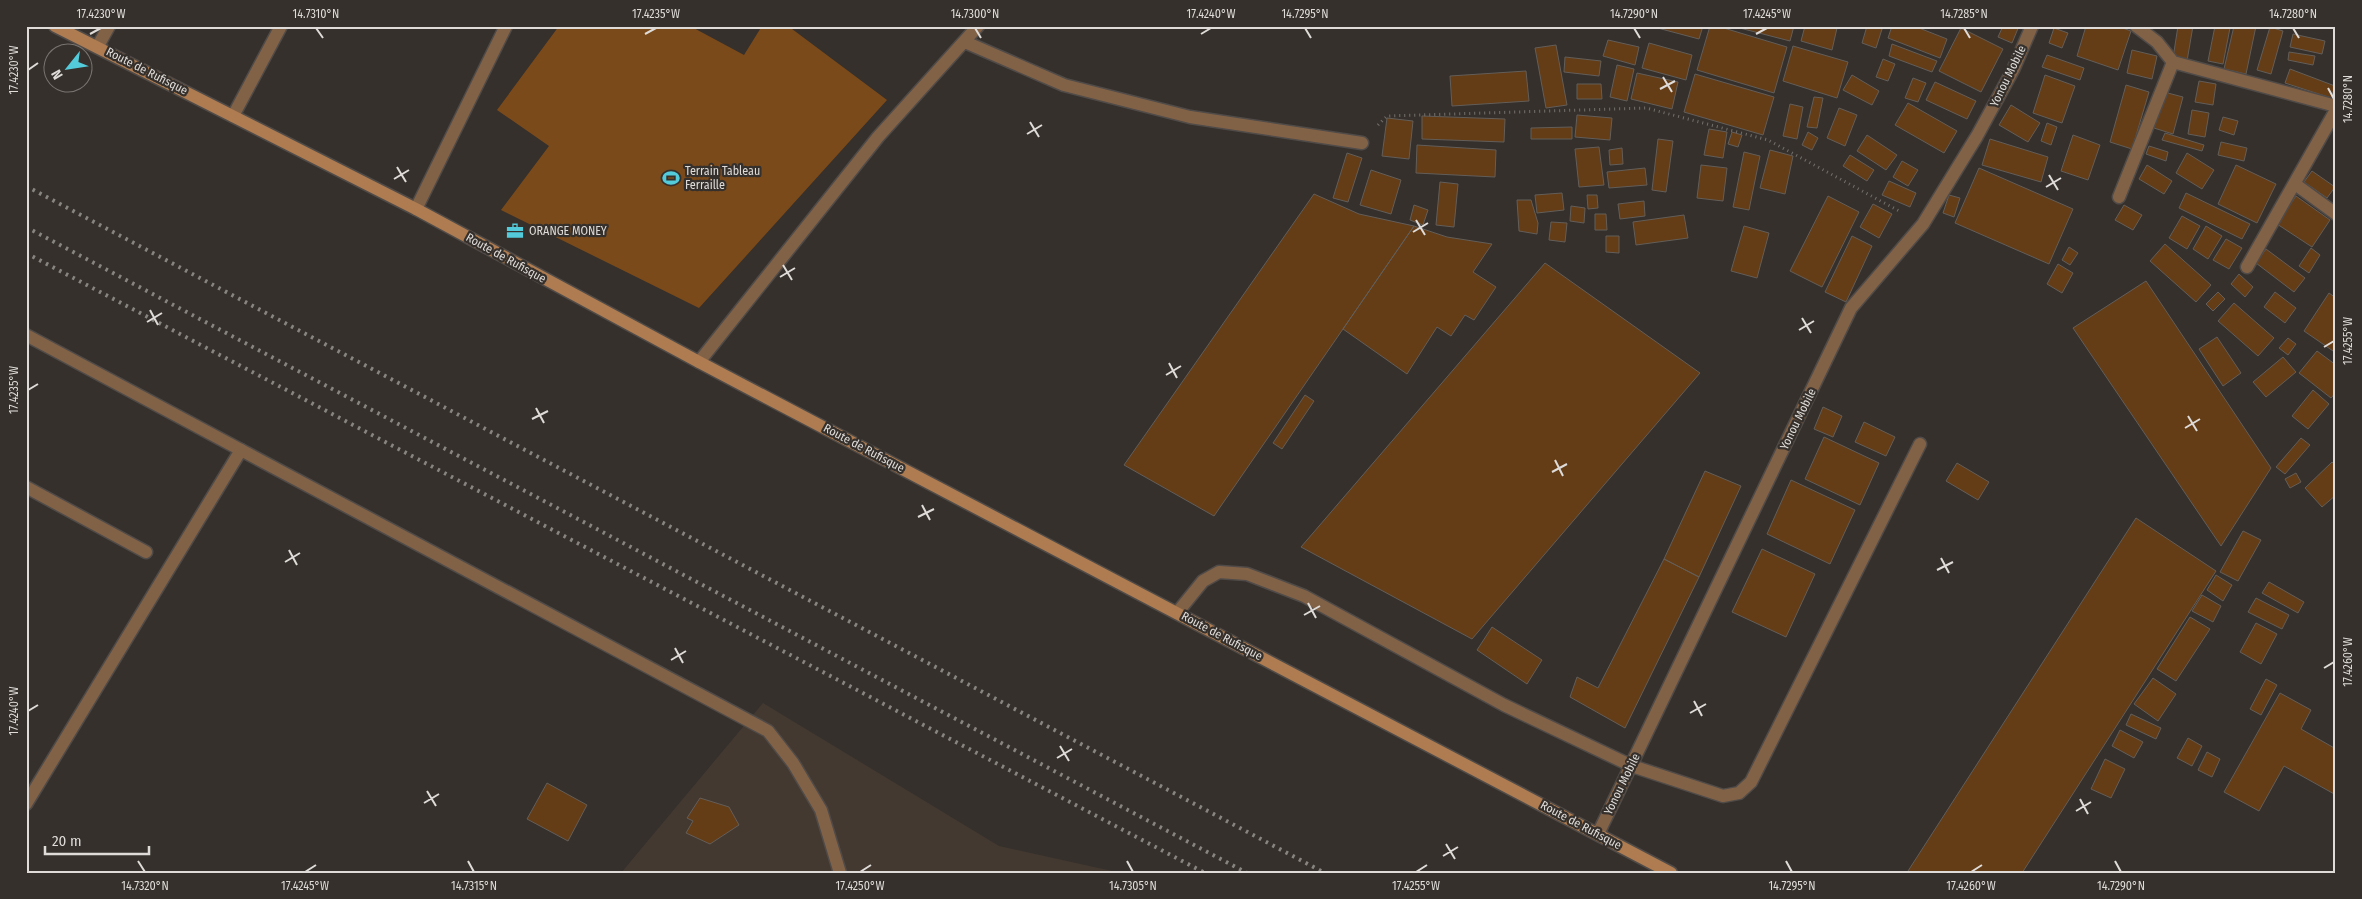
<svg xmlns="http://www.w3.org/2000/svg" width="2362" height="899" font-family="'Fira Sans Condensed',sans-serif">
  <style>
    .built { fill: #433931 }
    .green { fill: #7b4a1a }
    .building { fill: #643c16; stroke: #635e59 }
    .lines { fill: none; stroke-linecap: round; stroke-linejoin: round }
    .lane-casing { stroke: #504b48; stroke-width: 15 }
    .street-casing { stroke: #504b48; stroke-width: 15 }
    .secondary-casing { stroke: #504b48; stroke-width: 15 }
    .path { stroke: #74706c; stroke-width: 3; stroke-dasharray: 1 4; stroke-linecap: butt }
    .lane { stroke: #826247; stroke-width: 12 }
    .street { stroke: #826247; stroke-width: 12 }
    .secondary { stroke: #ae7c50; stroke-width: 12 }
    .rail { stroke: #888480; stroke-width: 4; stroke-dasharray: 2.5 5; stroke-linecap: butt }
    .ticks { fill: none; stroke: #dedbd8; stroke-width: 2 }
    .labels { text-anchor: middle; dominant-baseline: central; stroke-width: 4.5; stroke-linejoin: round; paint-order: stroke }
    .street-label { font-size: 12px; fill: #dedbd8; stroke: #35302c }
    .poi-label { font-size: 12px; fill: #dedbd8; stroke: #35302c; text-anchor: start }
    .neatline { fill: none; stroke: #dedbd8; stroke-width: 2 }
    .ticks-label { font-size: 12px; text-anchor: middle; fill: #dedbd8 }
  </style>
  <rect width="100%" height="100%" fill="#35302c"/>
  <path class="built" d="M763 703 999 846 1121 873H621Z"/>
  <path class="green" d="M559 26H690L744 55 762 26H788L887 100 699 308 501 210 549 146 497 110Z"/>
  <path class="building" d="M1650 26H1703L1699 39Z
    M1710 26H1717L1787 47 1774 93 1697 70Z
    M1732 26H1794L1790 41Z
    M1805 26 1837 28 1832 50 1801 41Z
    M1867 26H1883L1876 48 1862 43Z
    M1892 26H1914L1947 39 1940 58 1888 38Z
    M2003 26H2019L2012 43 1998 37Z
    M2086 26H2117L2131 31 2118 70 2077 56Z
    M2178 26H2193L2187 61 2173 58Z
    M2215 26 2230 28 2223 64 2208 61Z
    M2234 26H2256L2246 74 2224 69Z
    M2270 27 2283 31 2271 74 2257 70Z
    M1961 28 2003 49 1981 92 1939 71Z
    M2054 28 2068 33 2062 48 2049 43Z
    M2293 34 2325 41 2322 54 2290 47Z
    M1608 40 1639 47 1635 65 1603 56Z
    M1649 43 1692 55 1686 80 1642 68Z
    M1892 44 1937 61 1932 72 1889 56Z
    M1556 45 1567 105 1546 108 1535 48Z
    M1793 46 1848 62 1837 98 1783 81Z
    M2132 50 2157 56 2152 79 2127 73Z
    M2289 52 2315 56 2313 65 2288 60Z
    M2047 55 2084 68 2080 80 2042 67Z
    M1565 57 1601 61 1599 76 1564 72Z
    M1883 59 1895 64 1888 81 1876 77Z
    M1617 65 1634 69 1627 101 1610 97Z
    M2290 69 2335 86 2331 98 2285 83Z
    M1526 71 1529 101 1452 106 1450 76Z
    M1637 73 1678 82 1672 109 1631 99Z
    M1695 74 1774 97 1763 135 1684 112Z
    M1852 75 1879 91 1872 105 1843 90Z
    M2045 75 2075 86 2062 123 2033 113Z
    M1913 78 1926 83 1918 102 1905 98Z
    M2199 81 2216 84 2213 105 2195 102Z
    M1935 82 1976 101 1967 119 1926 100Z
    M1577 84H1601L1602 99H1577Z
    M2126 85 2149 92 2132 149 2110 142Z
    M2164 92 2183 97 2173 134 2154 128Z
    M1814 97 1823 98 1817 128 1807 127Z
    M1908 103 1957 131 1944 153 1895 125Z
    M1790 104 1803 107 1797 139 1783 136Z
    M2011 105 2040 123 2028 142 1999 125Z
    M1839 108 1857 115 1845 146 1827 138Z
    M2192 110 2209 113 2205 137 2188 134Z
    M1577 115 1612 118 1610 140 1575 137Z
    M1422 116 1505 119 1504 142 1422 139Z
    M2223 117 2238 121 2234 135 2219 130Z
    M1387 118 1413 121 1409 159 1382 156Z
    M2047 123 2057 127 2051 145 2041 141Z
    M1572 127V139H1531V128Z
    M1709 129 1727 132 1723 158 1704 155Z
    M1732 132 1742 135 1738 147 1728 144Z
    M1808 132 1818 138 1812 150 1802 145Z
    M2165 133 2204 145 2202 151 2162 140Z
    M1867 135 1897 155 1886 170 1857 151Z
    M2073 135 2100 145 2088 180 2061 171Z
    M1658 139 1673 141 1666 192 1652 190Z
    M1990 139 2048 157 2041 182 1982 165Z
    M2221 142 2247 148 2244 161 2218 155Z
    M1417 145 1496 150 1495 177 1416 173Z
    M2149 146 2168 152 2166 161 2146 154Z
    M1599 147 1604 185 1579 187 1575 149Z
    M1622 148 1623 164 1610 165 1609 150Z
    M1770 150 1793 156 1785 194 1760 188Z
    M1744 152 1760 156 1749 210 1733 207Z
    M1347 153 1362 158 1348 202 1333 198Z
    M2187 153 2214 170 2202 189 2176 173Z
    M1850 155 1874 170 1867 181 1843 166Z
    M1902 161 1918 170 1908 186 1893 177Z
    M1701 165 1727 168 1723 201 1697 198Z
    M2147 165 2172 181 2164 194 2139 179Z
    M2236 165 2276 184 2257 223 2218 204Z
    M1645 168 1647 185 1609 188 1607 172Z
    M1979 168 2073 209 2049 264 1955 223Z
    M1371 170 1401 180 1391 214 1360 205Z
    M2312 171 2335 187 2327 198 2304 182Z
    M1889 181 1916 193 1910 207 1882 195Z
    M1440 182 1458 184 1454 227 1436 225Z
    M1562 193 1564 210 1537 213 1535 195Z
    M2186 193 2250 224 2242 239 2179 208Z
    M1314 194 1359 214 1414 226 1214 516 1124 465Z
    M1587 195H1597L1598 208 1588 209Z
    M1949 195 1960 198 1954 217 1943 213Z
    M1828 196 1859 212 1822 287 1790 271Z
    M2296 196 2330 220 2312 247 2277 224Z
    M1517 200H1531L1538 223 1537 234 1519 231Z
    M1644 201 1645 216 1620 219 1618 204Z
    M1873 204 1892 214 1879 238 1860 227Z
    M1414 205 1428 210 1423 225 1410 220Z
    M2124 205 2142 215 2133 230 2115 220Z
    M1571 206 1585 208 1584 223 1570 221Z
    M1595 214H1606L1607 230H1595Z
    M1684 215 1688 238 1636 245 1633 222Z
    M2182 216 2200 226 2187 249 2169 238Z
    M1551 222 1567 223 1565 242 1549 240Z
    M1414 226 1447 237 1492 244 1473 272 1496 287 1474 320 1465 315 1451 336 1437 327 1407 374 1343 329Z
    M1744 226 1769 233 1757 278 1731 271Z
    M2206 226 2222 236 2208 259 2193 249Z
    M1606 236H1619V253L1606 252Z
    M1852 236 1872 246 1846 302 1825 292Z
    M2226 239 2242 248 2229 269 2213 260Z
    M2165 244 2211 285 2196 302 2150 261Z
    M2069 247 2078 253 2070 265 2062 260Z
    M2311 248 2320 255 2309 273 2299 266Z
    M2266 249 2305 278 2294 292 2256 263Z
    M1545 263 1700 373 1472 639 1301 547Z
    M2058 264 2073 273 2062 293 2047 284Z
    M2239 274 2253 287 2245 297 2231 284Z
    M2146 281 2271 468 2221 546 2073 328Z
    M2218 292 2225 299 2213 311 2206 304Z
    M2275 292 2296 308 2285 323 2264 307Z
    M2329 293 2336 298V353L2304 331Z
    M2234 303 2274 338 2258 356 2218 321Z
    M2217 337 2241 373 2223 386 2199 349Z
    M2288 338 2296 344 2288 355 2279 348Z
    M2317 351 2336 365V392L2331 398 2299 373Z
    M2283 357 2296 372 2266 397 2253 382Z
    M2313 390 2329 404 2308 429 2292 416Z
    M1305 395 1314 401 1282 449 1273 443Z
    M1823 407 1842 416 1833 437 1814 429Z
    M1864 422 1895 437 1886 456 1855 442Z
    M1824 437 1879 463 1860 505 1805 479Z
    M2301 438 2310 445 2285 474 2276 467Z
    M2332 462 2336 466V495L2322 507 2305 488Z
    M1957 463 1989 482 1978 500 1946 481Z
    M1705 471 1741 486 1699 577 1664 559Z
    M2296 473 2301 482 2290 488 2285 479Z
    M1791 480 1855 510 1830 564 1767 534Z
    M2136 518 2216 571 2022 873H1911L1908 871Z
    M2243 531 2261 540 2238 581 2220 572Z
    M1762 549 1815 574 1786 637 1732 612Z
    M1664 559 1699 577 1625 728 1570 697 1577 677 1598 688Z
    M2216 575 2232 585 2223 601 2207 590Z
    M2269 582 2304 602 2298 613 2262 593Z
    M2202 595 2221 606 2213 622 2192 611Z
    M2256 598 2289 615 2282 629 2248 612Z
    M2190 617 2210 629 2176 681 2157 669Z
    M2256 623 2277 634 2261 664 2240 652Z
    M1492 627 1542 660 1527 684 1477 650Z
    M2153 678 2176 694 2158 721 2134 704Z
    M2266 679 2277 685 2261 715 2250 709Z
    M2280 693 2311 710 2301 729 2336 749V795L2284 766 2259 811 2224 792Z
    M2131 714 2161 728 2156 739 2126 725Z
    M2120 730 2143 742 2134 758 2112 746Z
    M2188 738 2202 746 2192 766 2177 758Z
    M2207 752 2220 759 2212 777 2198 770Z
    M2105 759 2125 769 2111 798 2091 789Z
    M547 783 587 805 568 841 527 819Z
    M700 798 729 807 739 825 710 844 686 833 693 821 687 818Z"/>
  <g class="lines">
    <g class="lane-casing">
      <path id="lane" d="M241 450 768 731 793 763 821 810 840 873
        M1177 613 1203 581 1219 572 1247 574 1304 596 1504 705 1632 766 1723 796 1739 793 1751 782 1920 444"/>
    </g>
    <g class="street-casing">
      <path id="street" d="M2136 26 2157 42 2173 62 2336 106
        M965 42 1064 85 1190 117 1362 143
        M98 46 109 26
        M233 116 281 26
        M2295 184 2336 214
        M2119 197 2173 62
        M416 209 506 26
        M2247 267 2336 110
        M26 335 241 450 26 804
        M699 362 878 137 978 26
        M26 487 146 552
        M1598 834 1851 308 1923 224 1977 136 2013 70 2032 26"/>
    </g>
    <g class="secondary-casing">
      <path id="secondary" d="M55 26 416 209 699 362 1671 873"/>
    </g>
    <path class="path" d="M1378 125 1387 116 1646 108 1768 140 1901 212"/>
    <use href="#lane" class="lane"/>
    <use href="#street" class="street"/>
    <use href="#secondary" class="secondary"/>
    <path class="rail" d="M26 186 1325 873
      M26 227 1247 873
      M26 253 1205 873"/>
  </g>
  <path class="ticks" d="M316 28 323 38M975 28 981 38M1305 28 1311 38M1634 28 1640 38M1964 28 1970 38M2293 28 2299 38M90 34 101 28M645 34 656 28M1201 34 1211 28M1756 34 1767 28M28 70 38 63M1663 77 1672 92M2328 88 2334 99M1660 89 1675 81M1030 122 1039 137M1027 134 1042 125M397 167 406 182M2049 175 2058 190M394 179 409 170M2046 187 2061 178M1416 220 1425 235M1413 232 1428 223M783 265 792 280M780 277 795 268M150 310 158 325M1802 318 1811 333M147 322 162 313M1799 330 1814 321M2324 347 2334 341M1169 363 1177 378M1166 375 1181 366M28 390 38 384M536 408 544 423M2188 416 2197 431M532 419 548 411M2185 428 2200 419M1555 460 1563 476M1552 472 1567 464M922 505 930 520M918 517 934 509M289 550 297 565M1941 558 1949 573M285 562 300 553M1937 570 1953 562M1308 603 1316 618M1304 615 1320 606M675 648 683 663M671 660 686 651M2324 668 2334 662M1694 701 1702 716M28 711 38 705M1690 713 1706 704M1060 746 1069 761M1057 758 1072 749M427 791 436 806M2080 799 2088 814M424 803 439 794M2076 811 2091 802M1446 844 1455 859M1443 856 1458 847M138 861 145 872M468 861 474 872M1127 861 1133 872M1786 861 1792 872M2115 861 2121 872M305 872 316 865M860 872 871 865M1416 872 1427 865M1971 872 1982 865"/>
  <defs>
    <g id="stadium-bare" transform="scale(1.35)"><path d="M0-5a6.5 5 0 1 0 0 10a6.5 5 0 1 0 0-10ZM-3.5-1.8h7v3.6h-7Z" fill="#53cbdb" stroke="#35302c" stroke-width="2.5" paint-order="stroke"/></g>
    <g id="office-bare" transform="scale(1.35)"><path d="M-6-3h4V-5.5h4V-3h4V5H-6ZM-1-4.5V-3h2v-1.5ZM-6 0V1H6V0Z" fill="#53cbdb" stroke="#35302c" stroke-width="2.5" paint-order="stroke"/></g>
  </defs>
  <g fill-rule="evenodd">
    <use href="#stadium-bare" x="671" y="178"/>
    <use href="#office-bare" x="515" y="231"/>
  </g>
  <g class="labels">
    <g class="street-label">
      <text transform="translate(147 71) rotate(27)">Route de Rufisque</text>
      <text transform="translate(2008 76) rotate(-64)">Yonou Mobile</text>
      <text transform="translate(506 258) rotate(29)">Route de Rufisque</text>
      <text transform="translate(1798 419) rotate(-64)">Yonou Mobile</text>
      <text transform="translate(864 448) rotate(28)">Route de Rufisque</text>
      <text transform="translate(1222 636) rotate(28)">Route de Rufisque</text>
      <text transform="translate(1622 784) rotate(-64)">Yonou Mobile</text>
      <text transform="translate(1581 825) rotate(28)">Route de Rufisque</text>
    </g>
    <g class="poi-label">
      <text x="685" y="171">Terrain Tableau<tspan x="685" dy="14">Ferraille</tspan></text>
      <text x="529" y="231">ORANGE MONEY</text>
    </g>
  </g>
  <rect width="2362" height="899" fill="none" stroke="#35302c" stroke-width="55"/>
  <g transform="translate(68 68) rotate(240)"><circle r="24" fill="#35302c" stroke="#797471"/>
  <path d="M0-4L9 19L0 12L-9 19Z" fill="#53cbdb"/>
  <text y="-8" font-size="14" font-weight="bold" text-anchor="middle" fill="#dedbd8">N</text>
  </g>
  <path d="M45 846v8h104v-8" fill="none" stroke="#dedbd8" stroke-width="2.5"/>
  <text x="52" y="846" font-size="15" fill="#dedbd8" stroke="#35302c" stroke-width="4" paint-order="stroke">20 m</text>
  <rect x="28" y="28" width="2306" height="844" class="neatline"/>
  <g class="ticks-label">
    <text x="101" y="18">17.4230°W</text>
    <text x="316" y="18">14.7310°N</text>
    <text x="656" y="18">17.4235°W</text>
    <text x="975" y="18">14.7300°N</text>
    <text x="1211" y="18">17.4240°W</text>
    <text x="1305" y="18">14.7295°N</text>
    <text x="1634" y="18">14.7290°N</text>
    <text x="1767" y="18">17.4245°W</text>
    <text x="1964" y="18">14.7285°N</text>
    <text x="2293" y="18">14.7280°N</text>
    <text transform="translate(14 70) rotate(-90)" y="4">17.4230°W</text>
    <text transform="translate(2348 99) rotate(-90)" y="4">14.7280°N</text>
    <text transform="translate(2348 341) rotate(-90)" y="4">17.4255°W</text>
    <text transform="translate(14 390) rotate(-90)" y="4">17.4235°W</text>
    <text transform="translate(2348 662) rotate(-90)" y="4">17.4260°W</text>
    <text transform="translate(14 711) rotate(-90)" y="4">17.4240°W</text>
    <text x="145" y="890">14.7320°N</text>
    <text x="305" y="890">17.4245°W</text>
    <text x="474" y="890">14.7315°N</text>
    <text x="860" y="890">17.4250°W</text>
    <text x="1133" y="890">14.7305°N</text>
    <text x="1416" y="890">17.4255°W</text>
    <text x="1792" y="890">14.7295°N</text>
    <text x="1971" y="890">17.4260°W</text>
    <text x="2121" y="890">14.7290°N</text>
  </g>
</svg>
